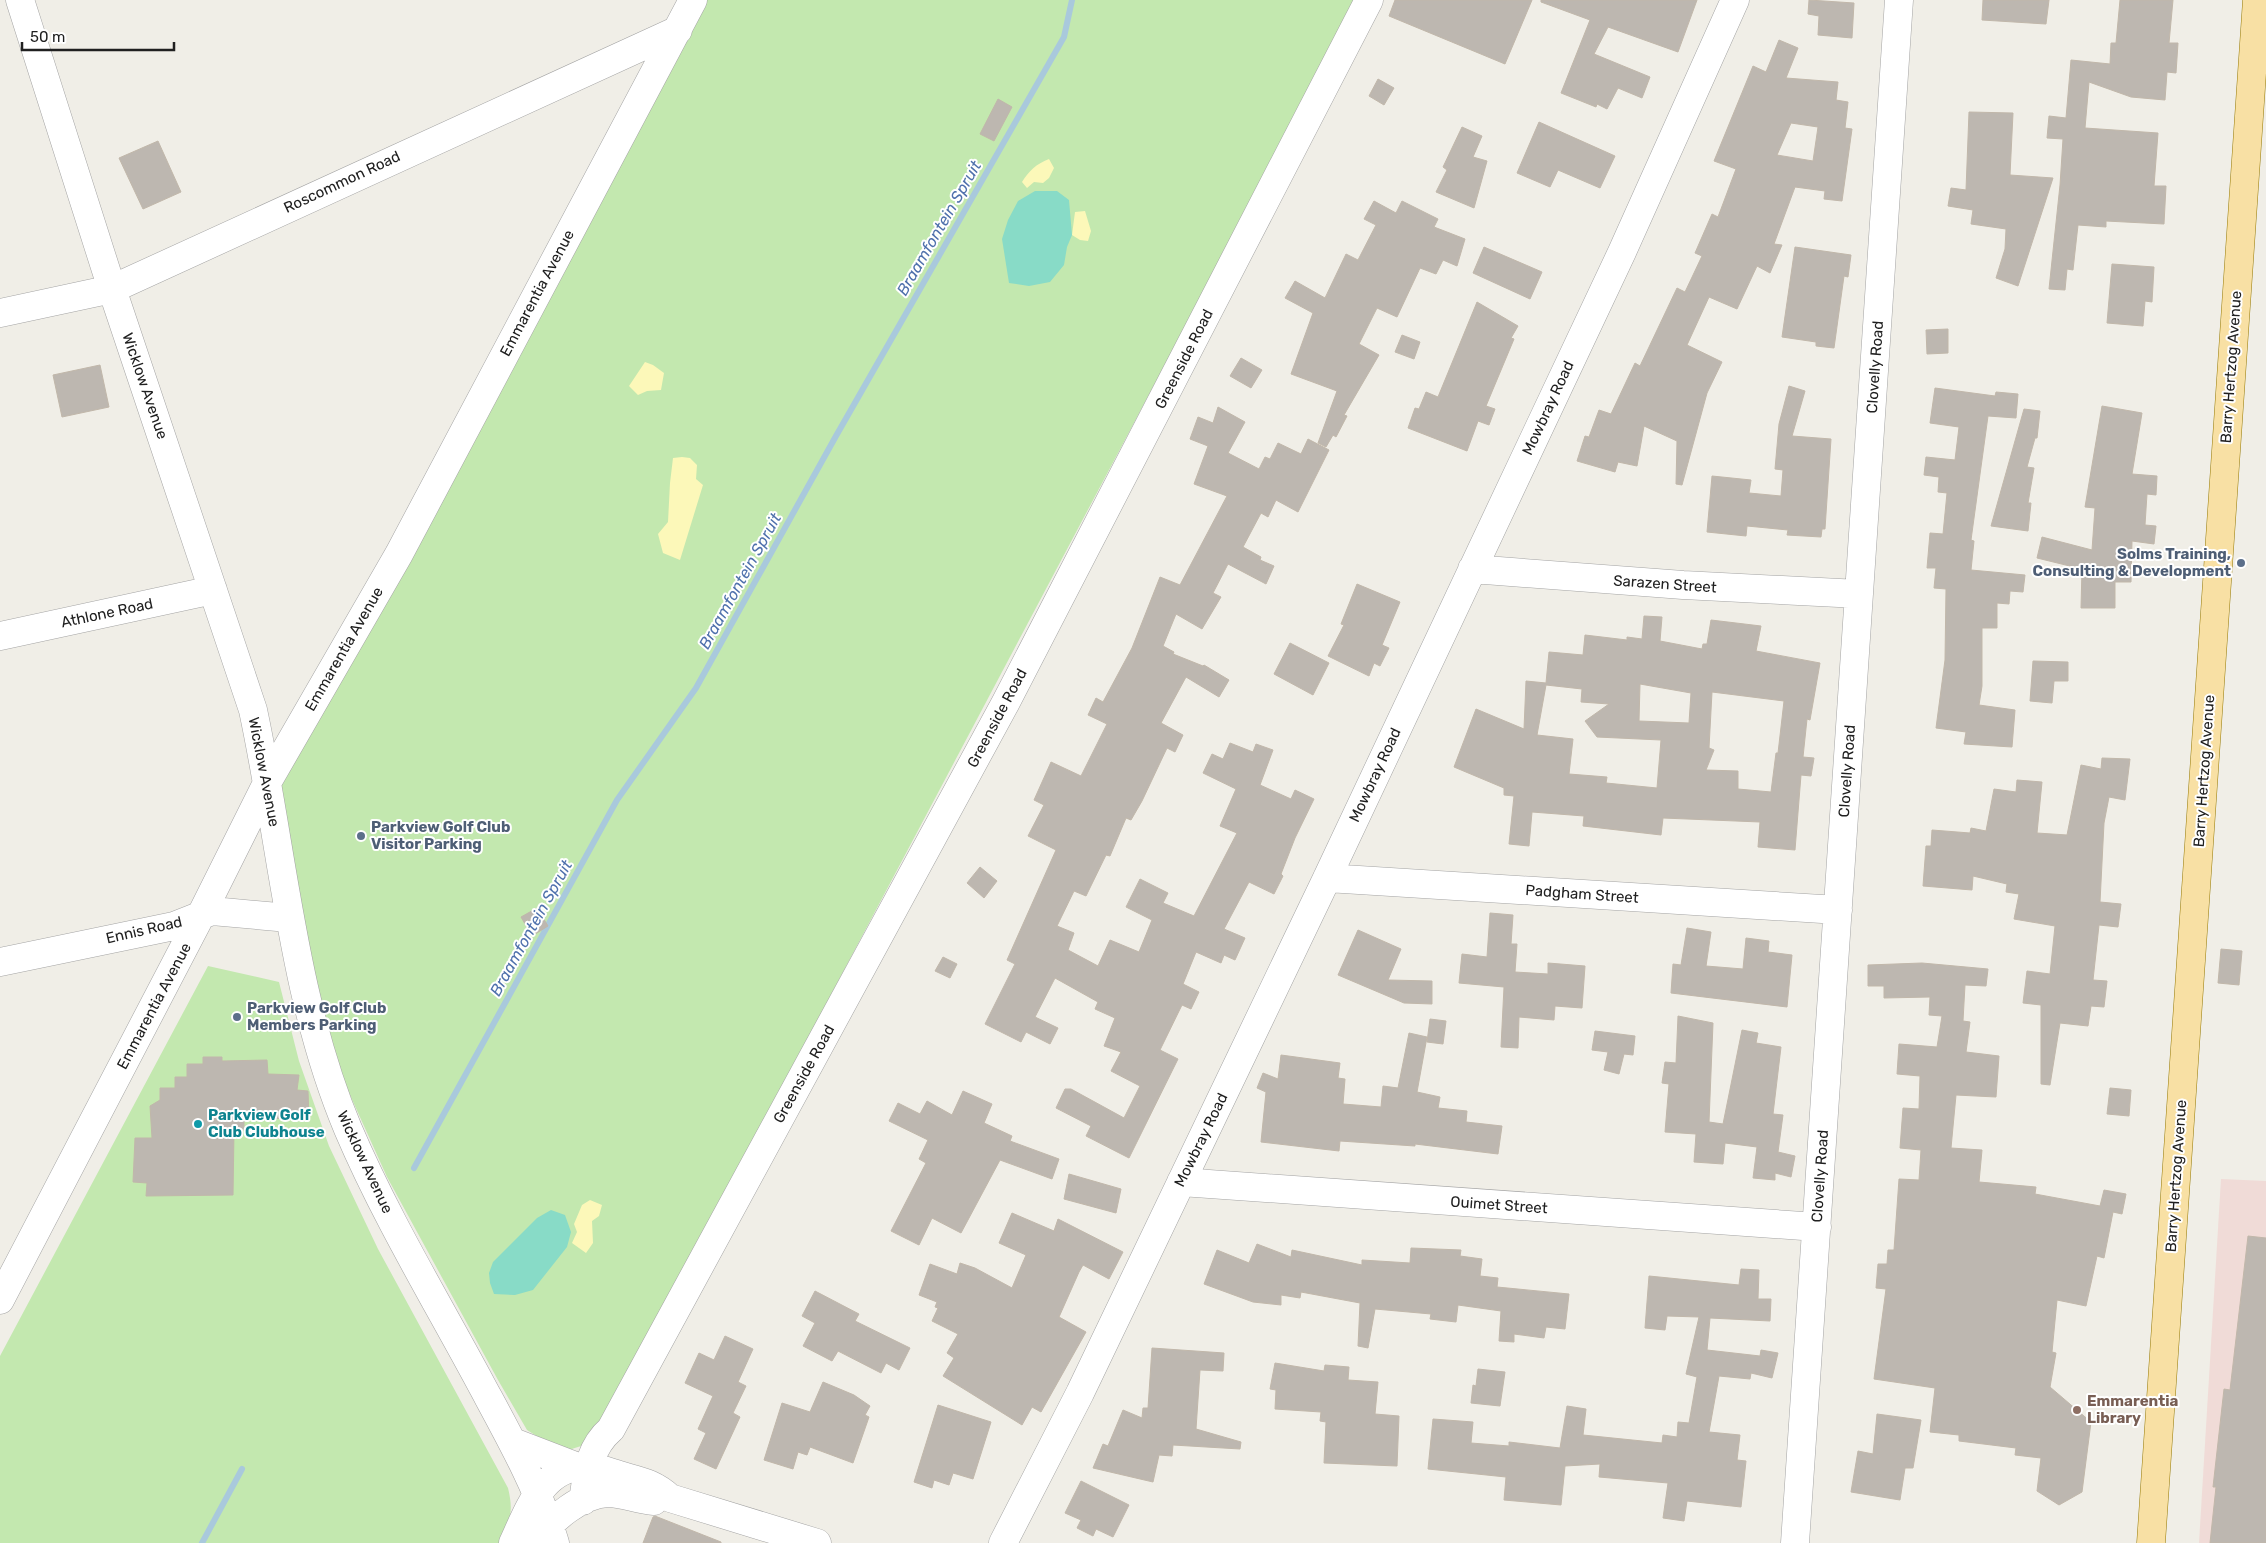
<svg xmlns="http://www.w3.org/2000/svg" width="2266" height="1543" font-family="Rubik,sans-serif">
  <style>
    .commercial { fill: #f0dbd7 }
    .grass { fill: #c3e8af }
    .sand { fill: #fcf8b9 }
    .pitch { fill: #88dbc7 }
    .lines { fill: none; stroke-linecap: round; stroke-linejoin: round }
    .stream { stroke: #a9c9dc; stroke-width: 6 }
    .building { fill: #bdb7b0; stroke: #c1b7aa; fill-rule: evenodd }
    .minor-casing { stroke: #a4a4a4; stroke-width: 29 }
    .major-casing { stroke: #967a06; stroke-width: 29 }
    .minor { stroke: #fff; stroke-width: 28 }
    .major { stroke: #f8e0a4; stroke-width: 28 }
    .service-dot { fill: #5c6f8a; stroke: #fff; stroke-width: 2 }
    .culture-dot { fill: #0f9aa8; stroke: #fff; stroke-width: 2 }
    .education-dot { fill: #8d6e63; stroke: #fff; stroke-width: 2 }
    .labels { text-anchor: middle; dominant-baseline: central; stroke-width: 4; stroke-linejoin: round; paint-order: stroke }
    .street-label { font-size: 15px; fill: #202020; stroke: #fff }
    .service-label { font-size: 15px; font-weight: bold; fill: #4e5e75; stroke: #fff; text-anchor: start }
    .culture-label { font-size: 15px; font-weight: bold; fill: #0d838f; stroke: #fff; text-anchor: start }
    .education-label { font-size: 15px; font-weight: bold; fill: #785e54; stroke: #fff; text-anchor: start }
    .water-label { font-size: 16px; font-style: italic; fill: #4f71ac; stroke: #fff }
  </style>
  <rect width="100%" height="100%" fill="#f0eee7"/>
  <path class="commercial" d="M2221 1179 2266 1181V1543H2199Z"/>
  <path class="grass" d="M690 0H1358L594 1442 562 1452 527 1430 498 1380 387 1177 345 1084 299 930 268 781Z
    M208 966 279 982 299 1061 329 1146 378 1249 508 1488C514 1512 510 1522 499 1543H0V1356Z"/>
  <path class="sand" d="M1049 159 1054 168 1049 178 1043 183 1034 182 1027 188 1022 182C1029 171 1036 164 1049 159Z
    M1085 211 1091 231 1088 241 1080 240 1072 235 1075 212Z
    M645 362 653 365 664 373 661 390 647 391 638 395 629 386Z
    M682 457 690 458 697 465 696 479 703 485 680 560 663 553 658 534 668 522 670 483 673 458Z
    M590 1200 602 1205 599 1216 592 1221 593 1243 586 1253 572 1243 577 1232 574 1224 582 1205Z"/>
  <path class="pitch" d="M1035 191H1057L1069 200 1072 235 1067 247 1064 265 1050 282 1029 286 1009 283 1002 239 1008 220 1018 201Z
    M551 1210 565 1215 571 1232 567 1247 533 1290 515 1295 494 1294 490 1283 489 1273 493 1262 537 1218Z"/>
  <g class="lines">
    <path class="stream" d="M414 1168 617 800 696 688 836 436 1064 37 1072 0
      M202 1543 242 1469"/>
  </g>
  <path class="building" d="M1395 0H1532L1505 64 1389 16Z
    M1541 0H1697L1678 52 1608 27 1594 54 1650 77 1642 98 1618 88 1607 109 1597 104 1596 107 1561 93 1590 20 1541 2Z
    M1809 0 1854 3 1852 38 1818 35 1819 16 1808 14Z
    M1983 0H2049L2046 24 1982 20Z
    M2120 0H2173L2169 43H2178L2176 73 2167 72 2165 100 2131 97 2089 82 2085 128 2158 133 2154 186H2166L2164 224 2106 221V227L2078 225 2073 270 2067 269 2065 290 2049 289 2060 185 2063 139 2047 138 2049 116 2066 118 2071 60 2110 64 2111 43H2116Z
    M1779 40 1798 48 1786 78 1838 82 1836 100 1848 102 1845 128 1852 129 1842 201 1824 199 1825 191 1795 187 1774 244 1782 245 1770 273 1757 266 1737 309 1709 297 1687 345 1722 362 1707 393 1682 485 1676 484 1677 441 1644 426 1637 466 1618 462 1615 472 1577 461 1585 436 1589 437 1599 410 1611 414 1635 363 1640 366 1677 288 1685 292 1702 256 1695 253 1712 214 1718 217 1736 169 1714 161 1753 66 1766 72ZM1791 123 1818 127 1813 161 1777 155Z
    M1378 79 1394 88 1384 105 1369 96Z
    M998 99 1012 107 994 141 980 134Z
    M1969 112 2013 113 2010 175 2053 178 2018 286 1996 278 2005 249 2006 229 1971 224 1973 210 1948 206 1951 188 1966 190Z
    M1539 122 1615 156 1600 188 1558 170 1550 187 1517 173Z
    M1462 127 1482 136 1473 157 1487 161 1474 208 1436 192 1447 170 1443 167Z
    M158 141 181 192 143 209 119 158Z
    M1374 201 1396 213 1402 201 1438 219 1434 227 1465 239 1457 266 1443 260 1436 274 1420 268 1397 317 1377 308 1359 344 1379 355 1344 415 1347 416 1336 437 1333 435 1326 447 1318 443 1337 391 1291 374 1313 313 1285 298 1295 281 1325 298 1346 254 1358 260 1376 225 1364 219Z
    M1484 247 1542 272 1530 299 1473 273Z
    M1795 247 1851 255 1848 277 1844 276 1834 348 1816 346V342L1782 337Z
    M2112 264 2154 267 2152 302 2145 301 2143 326 2107 323Z
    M1477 302 1518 326 1511 338 1514 339 1486 406 1495 409 1489 425 1478 421 1467 451 1408 428 1415 408 1419 409 1426 392 1438 397Z
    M1948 329V353L1927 354 1926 330Z
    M1402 335 1420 342 1414 359 1395 352Z
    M1241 358 1262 370 1251 388 1230 376Z
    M100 365 109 407 62 417 53 375Z
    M1789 386 1805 391 1792 436 1831 439 1825 529H1822L1821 537 1787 535 1788 530 1747 526 1746 536 1707 532 1712 476 1751 480 1749 493 1781 496 1783 470 1775 469 1779 424Z
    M1935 388 1995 396 1996 392 2018 394 2016 418 1988 416 1971 540 1974 541 1971 570 2025 575 2023 592 2010 591 2009 604 1997 603V628H1982V686L1979 705 2015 710 2012 747 1964 744 1966 732 1936 728 1945 660 1946 589 1934 588 1936 568H1927L1930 533 1943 534 1947 493 1938 492 1939 477 1924 475 1926 457 1955 460 1959 427 1930 423Z
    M2102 406 2142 413 2132 474 2157 476 2156 495 2147 494 2145 525 2156 526 2154 544 2132 541 2131 582H2115V608H2081L2082 569 2037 558 2042 537 2092 550 2095 508 2085 507Z
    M1218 407 1245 422 1228 453 1259 469 1265 457 1270 459 1278 443 1301 454 1308 439 1329 450 1298 512 1276 500 1268 517 1261 513 1243 547 1261 557 1260 560 1274 566 1266 584 1228 564 1213 593 1221 597 1202 629 1176 614 1163 646 1174 652 1173 654 1203 666 1204 665 1229 680 1219 697 1186 677 1161 723 1183 735 1175 752 1167 748 1142 801 1131 820 1126 818 1110 856 1106 855 1086 896 1074 891 1057 926 1074 933 1068 950 1098 966 1110 940 1139 952 1152 920 1126 907 1140 879 1168 893 1163 903 1194 916 1237 833 1220 826 1236 789 1203 773 1212 754 1223 759 1230 743 1253 752 1256 744 1273 750 1260 785 1291 799 1295 790 1314 799 1295 838 1281 874 1283 876 1274 894 1249 882 1224 929 1245 938 1235 960 1224 955 1221 963 1196 952 1183 984 1199 992 1191 1009 1182 1005 1160 1050 1178 1059 1129 1158 1086 1136 1091 1126 1056 1108 1065 1089H1071L1124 1118 1140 1086 1111 1071 1121 1052 1104 1046 1115 1018 1095 1009 1098 1002 1055 978 1035 1017 1058 1028 1050 1044 1026 1032 1021 1042 985 1024 1015 964 1007 960 1056 850 1028 836 1044 805 1034 800 1051 762 1081 776 1107 724 1088 715 1096 698 1103 702 1132 648 1160 577 1180 585 1227 496 1194 484 1208 446 1190 439 1198 417 1213 423Z
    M2024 409 2040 411 2037 438H2035L2027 467 2034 468 2028 503H2031L2028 531 1991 526Z
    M1357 584 1400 602 1382 645 1389 648 1380 666 1374 663 1369 676 1328 656 1344 625 1341 624Z
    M1644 616 1662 617 1660 641 1702 649 1703 644H1707L1711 620 1761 626 1756 651 1820 663 1810 720 1807 719 1803 757 1814 758 1811 776 1801 775 1795 850 1758 847 1760 822 1663 818 1661 835 1583 826 1584 816 1532 812 1529 846 1509 844 1514 796 1504 795V788L1454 767 1476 709 1524 729 1526 681 1546 683 1549 652 1583 655 1585 635 1627 640V637L1642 639ZM1640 684 1691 693 1689 723 1639 721ZM1546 685 1582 689 1581 702 1609 704 1585 721 1597 737 1661 740 1657 788 1606 783 1607 777 1569 774 1573 739 1537 735ZM1712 692 1784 701 1778 753H1776L1771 792 1738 789V771L1706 770 1714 750 1709 748Z
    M1290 643 1329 663 1313 695 1274 674Z
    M2033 661 2068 662V681H2054L2052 703 2030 701Z
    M2102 758 2130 759 2125 800 2109 797 2104 823 2100 902 2121 904 2118 927 2099 925 2093 980 2107 981 2104 1007 2091 1006 2088 1026 2060 1023 2050 1085 2041 1084V1005L2023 1003 2027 971 2050 974 2055 926 2014 919 2019 894 2006 892 2007 884 1973 876 1972 890 1923 886 1926 846H1931L1932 830 1970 833 1971 828 1986 831 1994 789 2016 792 2017 780 2042 782 2037 833 2067 835 2081 765 2101 769Z
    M980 867 997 881 984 898 967 883Z
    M537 908 548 926 532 936 521 917Z
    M1490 913 1513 915 1511 944H1517L1515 972 1548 974V963L1585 966 1582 1008 1555 1006 1554 1020 1519 1017 1518 1048 1501 1047 1504 987 1459 983 1462 954 1487 957Z
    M1687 928 1711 932 1706 966 1743 969 1746 938 1769 941 1768 952 1792 955 1787 1007 1671 993 1673 964 1681 965Z
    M1358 930 1401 949 1388 980 1432 981V1004L1404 1003 1338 975Z
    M2221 949 2242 951 2239 985 2218 983Z
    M943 957 957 964 950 978 935 971Z
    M1922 963 1988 969 1986 986 1965 985 1963 1021 1970 1022 1966 1052 1999 1056 1996 1097 1956 1095 1951 1148 1982 1150 1979 1182 2036 1187 2035 1194 2100 1206 2104 1190 2126 1194 2122 1214 2113 1212 2104 1258 2097 1256 2086 1306 2057 1300 2052 1352 2056 1353 2050 1387 2091 1422 2082 1492 2059 1505 2037 1491 2041 1458 2015 1455 2016 1448 1959 1441V1435L1930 1432 1935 1388 1874 1379 1886 1289 1876 1288 1878 1264H1887L1888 1250H1894L1899 1179 1919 1180 1921 1150 1900 1148 1903 1108 1919 1109 1920 1076 1897 1074 1899 1044 1937 1047 1942 1016 1929 1015 1930 997 1884 998V986H1868V965Z
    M1678 1016 1713 1023 1709 1122 1723 1124 1742 1030 1758 1033 1756 1043 1781 1047 1773 1114 1783 1115 1778 1152 1795 1156 1791 1177 1775 1173V1180L1753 1178 1757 1147 1725 1143 1723 1164 1694 1162 1696 1134 1665 1132 1669 1084 1662 1083 1665 1062 1676 1063Z
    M1430 1019 1446 1021 1443 1044 1427 1042Z
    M1595 1031 1635 1036 1633 1055 1624 1054 1619 1074 1604 1070 1608 1052 1592 1050Z
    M1409 1033 1427 1037 1417 1092 1440 1097 1438 1108 1467 1111 1466 1122 1502 1126 1498 1154 1415 1144V1146L1340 1141 1339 1151 1261 1142 1266 1092 1257 1088 1263 1073 1278 1079 1281 1055 1340 1063 1338 1078 1345 1079 1343 1104 1381 1107 1383 1086 1398 1088Z
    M203 1057H222V1061L267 1060 268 1074 299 1075 297 1090 308 1091 309 1118 244 1119V1130H234L233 1195 146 1196 147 1183 133 1182 135 1138H152L150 1106 160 1100V1088H175V1077H187V1064H203Z
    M2110 1088 2131 1090 2129 1116 2107 1114Z
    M963 1091 992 1104 984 1123 1012 1136 1010 1141 1059 1159 1052 1179 1000 1160 961 1233 932 1218 919 1245 891 1231 926 1163 919 1159 928 1140 889 1121 898 1103 920 1114 927 1101 952 1115Z
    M1069 1174 1121 1189 1116 1213 1064 1199Z
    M1012 1213 1054 1231 1058 1219 1123 1252 1109 1279 1083 1265 1079 1272 1059 1317 1086 1332 1041 1412 1032 1407 1022 1425 943 1376 954 1358 947 1353 958 1334 932 1321 938 1308 935 1307 937 1302 919 1295 930 1264 957 1274 960 1263 975 1268 1012 1288 1026 1255 999 1243Z
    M2248 1236 2266 1238V1543H2210L2216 1487H2213L2224 1389 2230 1390Z
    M1257 1244 1291 1257 1292 1250 1362 1265V1260L1410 1263 1411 1248 1461 1250 1460 1256 1482 1259 1480 1276 1498 1278 1497 1287 1569 1294 1565 1329 1546 1327 1544 1338 1514 1334V1342L1499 1341 1501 1311 1458 1305 1456 1322 1430 1319 1431 1314 1375 1309 1368 1348 1358 1346 1360 1303 1301 1292 1300 1298 1281 1295V1305L1253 1302 1204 1284 1217 1250 1249 1263Z
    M1741 1269 1759 1270 1758 1299H1771L1770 1321 1710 1318 1707 1350 1760 1356 1761 1350 1778 1353 1772 1378 1751 1373 1750 1379 1719 1376 1709 1432 1740 1435 1737 1460 1746 1461 1741 1507 1687 1501 1684 1521 1663 1518 1668 1483 1599 1477 1600 1464 1565 1466 1561 1505 1504 1500 1506 1477 1428 1469 1433 1419 1473 1422 1471 1443 1509 1446V1442L1560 1448 1567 1406 1586 1409 1583 1435 1662 1443 1663 1435 1677 1437 1678 1422 1689 1423 1697 1377 1686 1374 1699 1317 1667 1316 1665 1330 1645 1328 1649 1276 1739 1285Z
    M815 1291 859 1314 855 1321 910 1348 899 1370 886 1363 881 1373 838 1351 832 1361 803 1346 815 1323 802 1316Z
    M725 1336 753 1349 738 1382 746 1386 733 1413 740 1417 716 1469 694 1459 706 1433 698 1429 713 1396 685 1383 699 1353 714 1360Z
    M1152 1348 1224 1353 1223 1371 1200 1370 1196 1429 1241 1442 1240 1449 1173 1445 1172 1456 1159 1455 1153 1482 1093 1468 1103 1444 1108 1446 1123 1410 1142 1418 1143 1408H1148Z
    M1275 1363 1324 1371 1325 1365 1349 1367 1348 1380 1378 1382 1375 1414 1399 1416 1397 1466 1324 1463 1326 1422 1320 1421 1321 1412 1275 1409 1276 1390 1270 1389Z
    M1478 1369 1505 1372 1500 1406 1471 1403 1473 1385 1476 1386Z
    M823 1382 854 1395 870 1406 865 1415 869 1417 853 1463 810 1447 807 1455 798 1452 793 1469 764 1460 782 1403 810 1412Z
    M938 1405 991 1422 973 1479 953 1473 949 1485 934 1480 932 1488 914 1482Z
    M1877 1414 1921 1420 1913 1468H1905L1900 1500 1851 1492 1858 1451 1873 1454Z
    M1081 1481 1129 1505 1113 1537 1096 1529 1093 1536 1077 1528 1081 1520 1065 1513Z
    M655 1516 721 1542V1543H643L653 1517Z"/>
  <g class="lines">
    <g class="minor-casing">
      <path id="minor" d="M20 0 112 289 253 710C283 850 292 996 348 1129 386 1218 436 1300 481 1384 509 1436 538 1487 555 1543
        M0 313 112 289 678 30
        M1472 569 1683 585 1859 594
        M0 636 213 590
        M1327 878 1838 910
        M0 962 174 926 212 911 289 918
        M1181 1182 1817 1227
        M0 1300 201 915 268 781 399 554 693 0
        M513 1442 578 1467
        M583 1501C587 1473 589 1448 611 1429L1006 702 1369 0
        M537 1538C553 1519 581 1494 608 1493 623 1493 638 1500 654 1501
        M513 1543C528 1511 544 1462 589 1467 599 1468 609 1472 619 1475 640 1481 654 1483 670 1498L817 1543
        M1003 1543 1080 1393 1327 878 1622 252 1735 0
        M1795 1543 1899 0"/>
    </g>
    <g class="major-casing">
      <path id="major" d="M2151 1543 2257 0"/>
    </g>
    <use href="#minor" class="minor"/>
    <use href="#major" class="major"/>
  </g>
  <g class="service-dot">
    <circle cx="2241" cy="563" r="5"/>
    <circle cx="361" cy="836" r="5"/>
    <circle cx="237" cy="1017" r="5"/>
  </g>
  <circle class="culture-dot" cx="198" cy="1124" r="5"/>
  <circle class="education-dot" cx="2077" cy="1410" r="5"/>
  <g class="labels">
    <g class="street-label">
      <text transform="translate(342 182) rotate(-25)">Roscommon Road</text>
      <text transform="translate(537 293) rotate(-62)">Emmarentia Avenue</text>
      <text transform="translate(1184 359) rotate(-63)">Greenside Road</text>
      <text transform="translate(1875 367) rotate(-86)">Clovelly Road</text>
      <text transform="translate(2231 367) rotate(-86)">Barry Hertzog Avenue</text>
      <text transform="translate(145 386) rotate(71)">Wicklow Avenue</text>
      <text transform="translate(1548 408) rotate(-65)">Mowbray Road</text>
      <text transform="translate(1665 584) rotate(4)">Sarazen Street</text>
      <text transform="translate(107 613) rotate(-12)">Athlone Road</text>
      <text transform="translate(344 649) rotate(-60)">Emmarentia Avenue</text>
      <text transform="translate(997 718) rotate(-62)">Greenside Road</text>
      <text transform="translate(1847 771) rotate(-86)">Clovelly Road</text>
      <text transform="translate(2204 771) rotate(-86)">Barry Hertzog Avenue</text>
      <text transform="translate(264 772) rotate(79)">Wicklow Avenue</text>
      <text transform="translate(1375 775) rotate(-65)">Mowbray Road</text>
      <text transform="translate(1582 894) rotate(4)">Padgham Street</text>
      <text transform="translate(144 930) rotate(-13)">Ennis Road</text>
      <text transform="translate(154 1006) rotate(-62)">Emmarentia Avenue</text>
      <text transform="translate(804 1074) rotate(-61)">Greenside Road</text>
      <text transform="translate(1201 1140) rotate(-64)">Mowbray Road</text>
      <text transform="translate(365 1162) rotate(65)">Wicklow Avenue</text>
      <text transform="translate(1820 1176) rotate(-86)">Clovelly Road</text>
      <text transform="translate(2176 1176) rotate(-86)">Barry Hertzog Avenue</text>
      <text transform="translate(1499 1205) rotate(4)">Ouimet Street</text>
    </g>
    <g class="service-label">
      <text x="2231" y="554" text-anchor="end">Solms Training,<tspan x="2231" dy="17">Consulting &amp; Development</tspan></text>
      <text x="371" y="827">Parkview Golf Club<tspan x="371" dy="17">Visitor Parking</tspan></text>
      <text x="247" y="1008">Parkview Golf Club<tspan x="247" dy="17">Members Parking</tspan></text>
    </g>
    <g class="culture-label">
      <text x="208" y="1115">Parkview Golf<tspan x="208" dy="17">Club Clubhouse</tspan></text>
    </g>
    <g class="education-label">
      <text x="2087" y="1401">Emmarentia<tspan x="2087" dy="17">Library</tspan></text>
    </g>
    <g class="water-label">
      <text transform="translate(939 228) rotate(-60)">Braamfontein Spruit</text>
      <text transform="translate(740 581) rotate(-61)">Braamfontein Spruit</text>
      <text transform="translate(531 928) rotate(-61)">Braamfontein Spruit</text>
    </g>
  </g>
  <path d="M22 42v8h152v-8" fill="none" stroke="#202020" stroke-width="2.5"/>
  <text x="30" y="42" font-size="15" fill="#202020" stroke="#ffffff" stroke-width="4" paint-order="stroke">50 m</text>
</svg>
